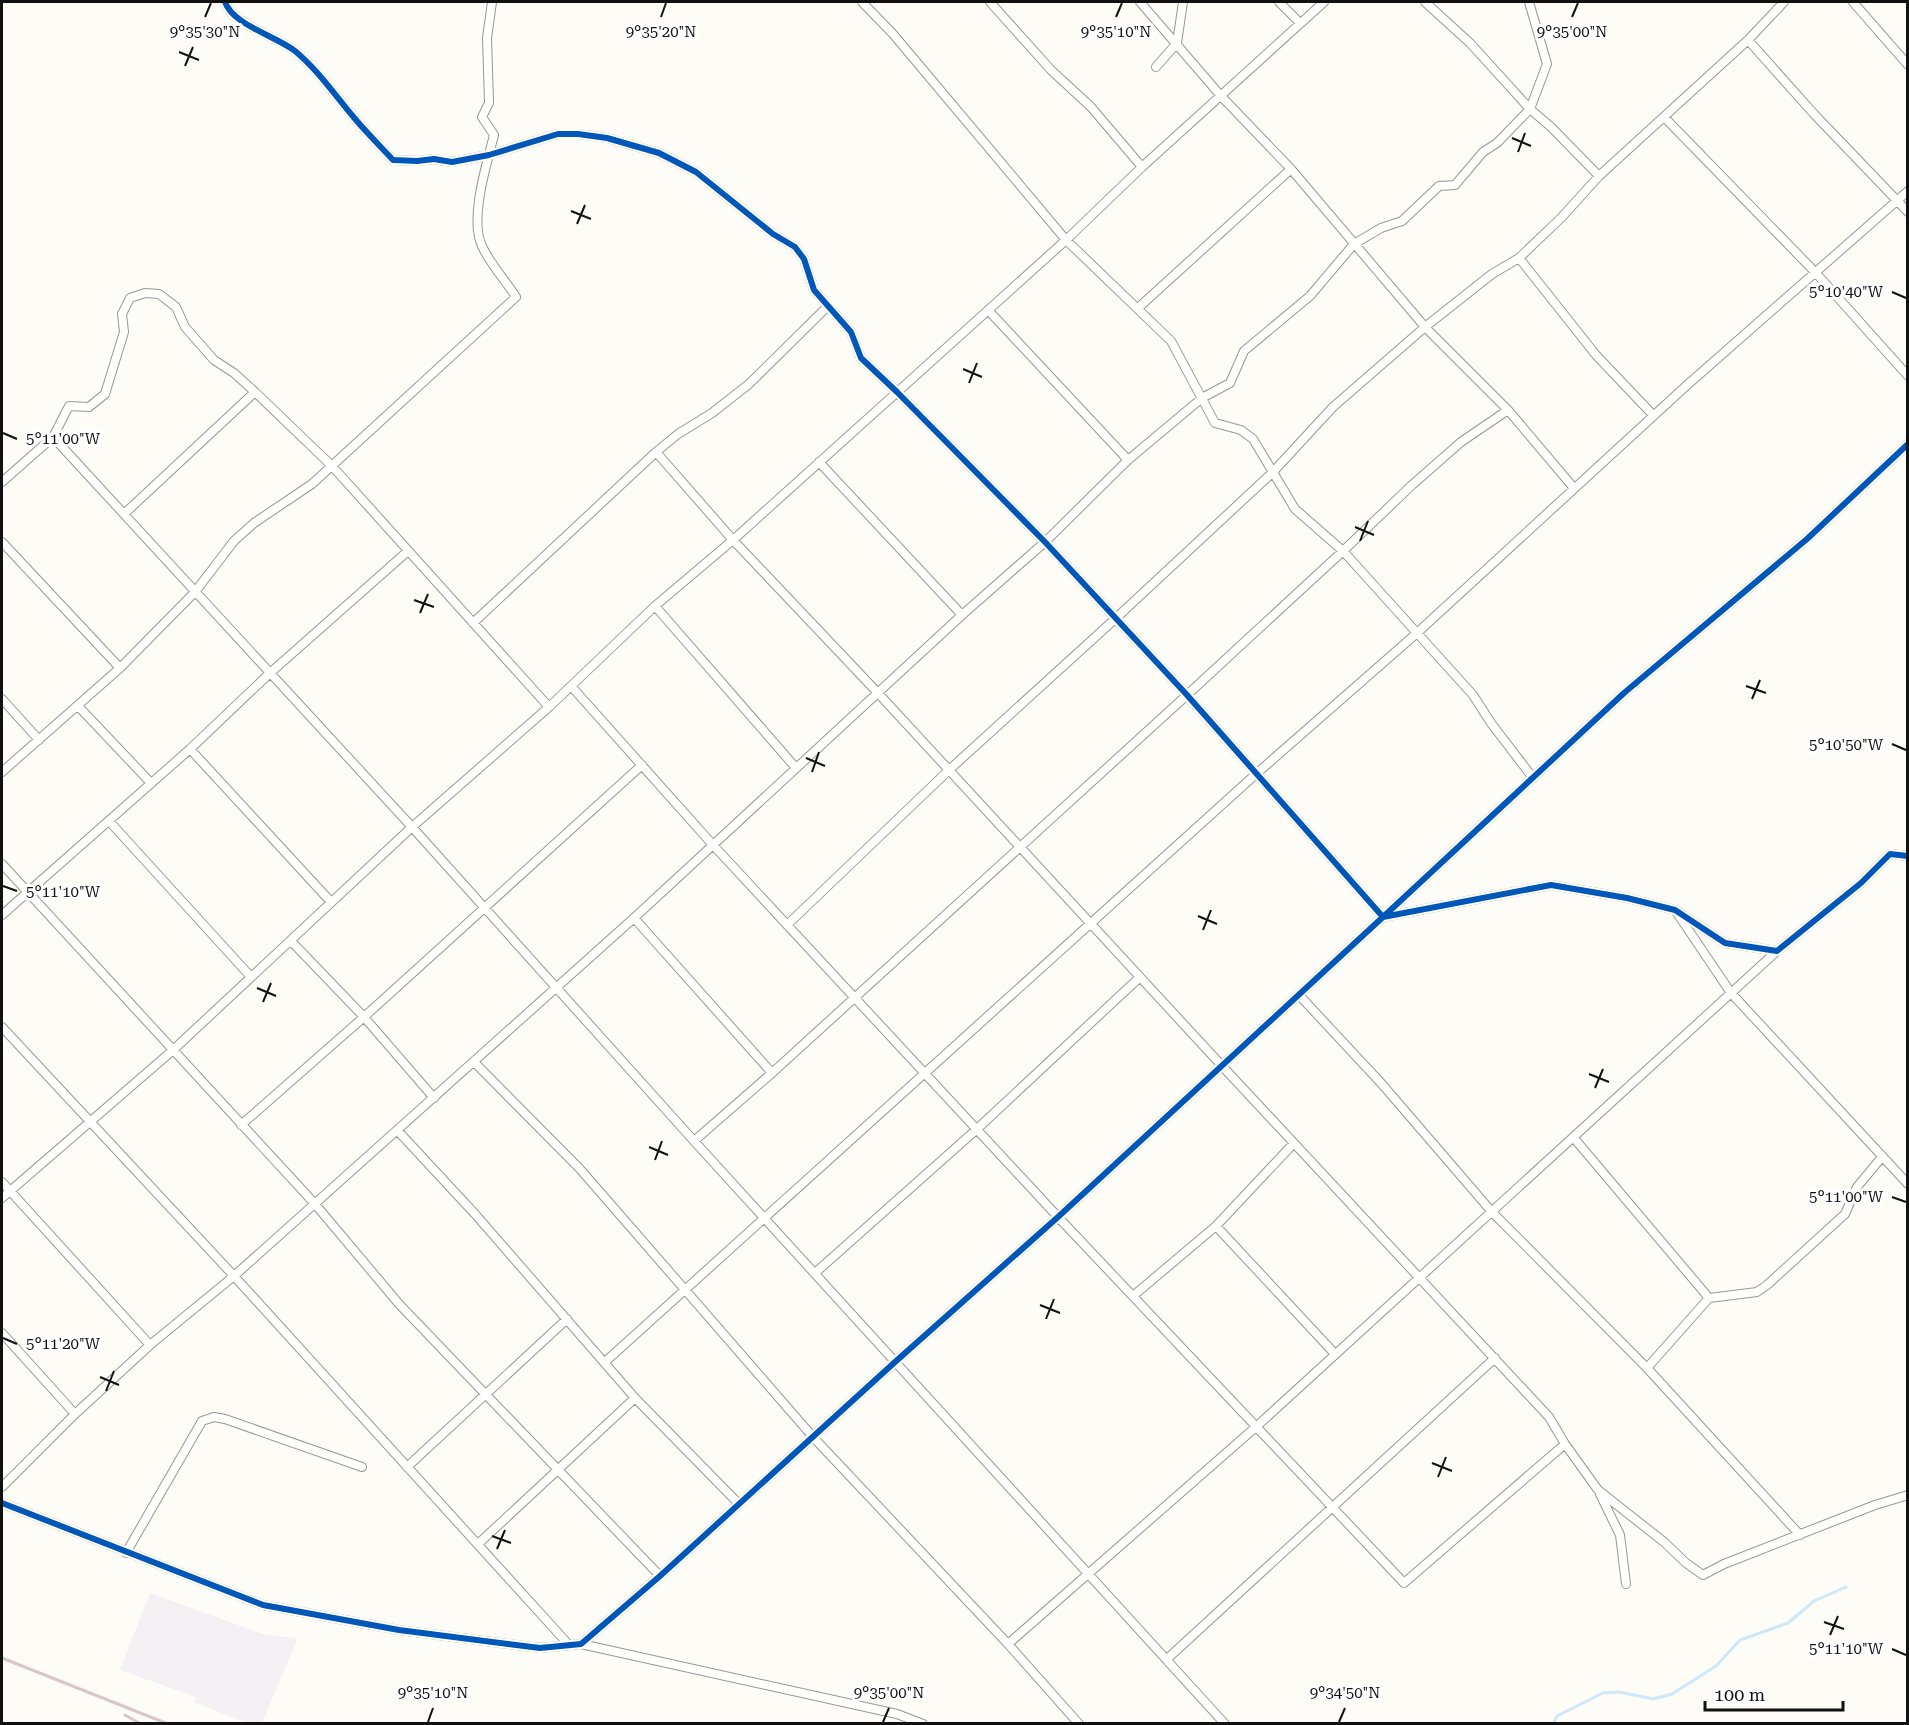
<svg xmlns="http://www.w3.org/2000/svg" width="1909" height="1725" font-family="'Roboto Serif',serif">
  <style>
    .industrial { fill: #f5f0f3 }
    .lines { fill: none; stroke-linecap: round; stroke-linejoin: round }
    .stream { stroke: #cde8f7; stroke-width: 3 }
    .minor-casing { stroke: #979795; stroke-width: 10 }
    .minor { stroke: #fffffe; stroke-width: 8 }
    .rail { stroke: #d9c6c7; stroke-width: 3 }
    .cycleway-casing { stroke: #fff; stroke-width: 10 }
    .cycleway { stroke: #0057b8; stroke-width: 6 }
    .ticks { fill: none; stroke: #111; stroke-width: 2 }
    .ticks-label { font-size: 15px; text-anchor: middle; fill: #111; stroke: #fff; stroke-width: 6; stroke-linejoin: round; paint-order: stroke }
  </style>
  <rect width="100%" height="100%" fill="#fdfcf7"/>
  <path class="industrial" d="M150 1593 266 1635 296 1638V1643L262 1723H247L194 1702 196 1697 120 1670Z"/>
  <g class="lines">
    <path class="stream" d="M1553 1724 1557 1716 1603 1693 1620 1692 1653 1699 1672 1694 1716 1666 1740 1640 1788 1623 1814 1601 1846 1587"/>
    <g class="minor-casing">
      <path id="minor" d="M225 2C233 25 276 36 295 51 319 71 336 97 356 120 368 134 381 147 393 160L417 161 434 159 452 162 489 155 558 134H578L607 138 659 153 696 172 773 234 795 247 804 259 814 290 851 332 861 358 897 392 1045 542 1187 695 1383 917 1624 693 1807 539 1908 444
        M862 2 893 34 1066 240 1171 341 1215 423 1241 430 1253 439 1295 509 1343 551 1473 695 1491 723 1533 778
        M990 2 1051 70 1091 107 1142 167
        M1279 2 1300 23
        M1425 2 1470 43 1530 109 1547 64 1529 2
        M1853 2 1908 65
        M1748 40 1814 114 1908 212
        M1156 67 1177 43 1183 2
        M1664 117 1815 272 1908 376
        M1291 169 1425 327 1508 410
        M1519 258 1596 355 1653 415
        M1138 308 1291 169 1221 96 1140 2
        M988 310 1128 460
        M53 437 412 827 694 1141 1225 1724
        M656 452 733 540 877 692 1223 1067 1549 1417 1565 1444 1598 1490 1664 1542 1686 1563 1703 1575 1724 1564 1875 1505 1908 1495
        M819 462 962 615
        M2 482 53 437 69 406 89 407 105 394 124 332 122 314 130 298 145 293 159 294 176 307 185 327 214 360 234 373 255 392 332 466 549 707
        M124 514 255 392
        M2 542 120 668
        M655 606 796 768
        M473 623 656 452 678 434 712 413 749 384 827 307
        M571 686 713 845 1058 1217 1404 1583 1565 1444
        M2 699 39 740
        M78 706 151 783
        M190 749 331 902
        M2 772 120 668 195 592 234 541 254 523 312 484 516 297C506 281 490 264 482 246 469 219 487 163 494 135L482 117 489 103 487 38 492 2
        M109 821 251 977
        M2 864 315 1204 399 1304 660 1576
        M1677 913 1731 993 1908 1184
        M2 915 190 749 270 673 408 551
        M634 918 772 1073
        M787 925 949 770 1115 619 1272 473 1333 407 1425 327 1492 274 1519 258 1561 218 1599 176 1748 40 1784 2
        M291 941 364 1017 434 1098
        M1299 995 1381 1083 1492 1212 1647 1368 1800 1535
        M2 1027 234 1276 569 1645
        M475 1063 580 1169 813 1437 1008 1644
        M241 1125 364 1017 642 765
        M397 1130 475 1214 635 1398 739 1504
        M1573 1137 1709 1298 1757 1292 1767 1285 1845 1214 1857 1187 1882 1157
        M694 1141 772 1073 1187 695 1343 551 1412 485 1461 442 1508 410 1573 487
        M2 1182 150 1345
        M2 1198 172 1051 412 827 549 707 655 606 733 540 1066 240 1142 167 1324 2
        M1216 1226 1335 1354
        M815 1273 977 1129 1140 977
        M1133 1296 1216 1226 1294 1143
        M2 1333 75 1414
        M605 1362 1256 774 1417 633 1686 386 1908 191
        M1647 1368 1709 1298
        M407 1467 567 1319
        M2 1487 75 1414 150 1345 234 1276 634 918 962 615 1045 542 1128 460 1202 398 1230 383 1244 351 1310 296 1354 244 1381 228 1402 221 1439 186 1455 185 1483 152 1497 143 1530 109 1551 127 1599 176
        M1600 1494 1620 1535 1626 1584
        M2 1503 263 1605 399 1630 540 1648 581 1644 660 1576 895 1362 1058 1217 1383 917 1551 885 1627 898 1675 910 1725 943 1777 951 1861 883 1890 854 1908 856
        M478 1544 635 1398
        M126 1553 202 1421 214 1417 225 1419 362 1467
        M581 1644 897 1714 923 1724
        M1167 1659 1495 1358
        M1079 1724 1008 1644 1257 1426 1777 951"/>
    </g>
    <use href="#minor" class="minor"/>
    <path class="rail" d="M2 1658 168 1724
      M125 1715 141 1724"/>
    <g class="cycleway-casing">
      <path id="cycleway" d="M225 2C233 25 276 36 295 51 319 71 336 97 356 120 368 134 381 147 393 160L417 161 434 159 452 162 489 155 558 134H578L607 138 659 153 696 172 773 234 795 247 804 259 814 290 851 332 861 358 897 392 1045 542 1187 695 1383 917 1624 693 1807 539 1908 444
        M2 1503 263 1605 399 1630 540 1648 581 1644 660 1576 895 1362 1058 1217 1383 917 1551 885 1627 898 1675 910 1725 943 1777 951 1861 883 1890 854 1908 856"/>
    </g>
    <use href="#cycleway" class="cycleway"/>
  </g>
  <path class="ticks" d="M205 17 211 3M661 17 666 3M1116 17 1122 3M1572 17 1578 3M179 52 199 60M185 66 193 47M1512 138 1531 146M1518 152 1525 133M571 211 591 219M577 224 585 205M1892 292 1906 298M963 369 982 377M969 383 977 363M3 433 17 439M1355 527 1374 535M1360 541 1368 521M414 600 434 607M420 613 428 594M1746 686 1766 693M1752 699 1760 680M1892 744 1906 750M806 758 825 766M812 772 819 752M3 886 17 891M1198 916 1217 924M1203 930 1211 910M257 988 276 996M263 1002 271 983M1589 1074 1609 1082M1595 1088 1603 1069M649 1147 668 1155M655 1160 662 1141M1892 1197 1906 1202M1040 1305 1060 1313M1046 1319 1054 1299M3 1338 17 1344M100 1377 119 1385M106 1391 114 1371M1432 1463 1452 1471M1438 1477 1446 1457M492 1536 511 1543M497 1549 505 1530M1824 1622 1844 1629M1830 1635 1838 1616M1892 1649 1906 1655M428 1722 433 1708M883 1722 889 1708M1339 1722 1345 1708"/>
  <g class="ticks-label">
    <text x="205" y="37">9°35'30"N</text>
    <text x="661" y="37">9°35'20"N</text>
    <text x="1116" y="37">9°35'10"N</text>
    <text x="1572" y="37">9°35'00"N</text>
    <text x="1846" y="297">5°10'40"W</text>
    <text x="63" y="444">5°11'00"W</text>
    <text x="1846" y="750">5°10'50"W</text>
    <text x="63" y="897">5°11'10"W</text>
    <text x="1846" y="1202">5°11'00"W</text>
    <text x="63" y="1349">5°11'20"W</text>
    <text x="1846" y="1654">5°11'10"W</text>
    <text x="433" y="1698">9°35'10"N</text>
    <text x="889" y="1698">9°35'00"N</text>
    <text x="1345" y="1698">9°34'50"N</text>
  </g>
  <rect width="1909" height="1725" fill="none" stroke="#111111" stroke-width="6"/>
  <path d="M1705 1701v9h138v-9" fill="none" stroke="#111111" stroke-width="3"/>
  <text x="1714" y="1701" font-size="18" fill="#111111" stroke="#ffffff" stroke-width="4.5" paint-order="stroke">100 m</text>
</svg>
